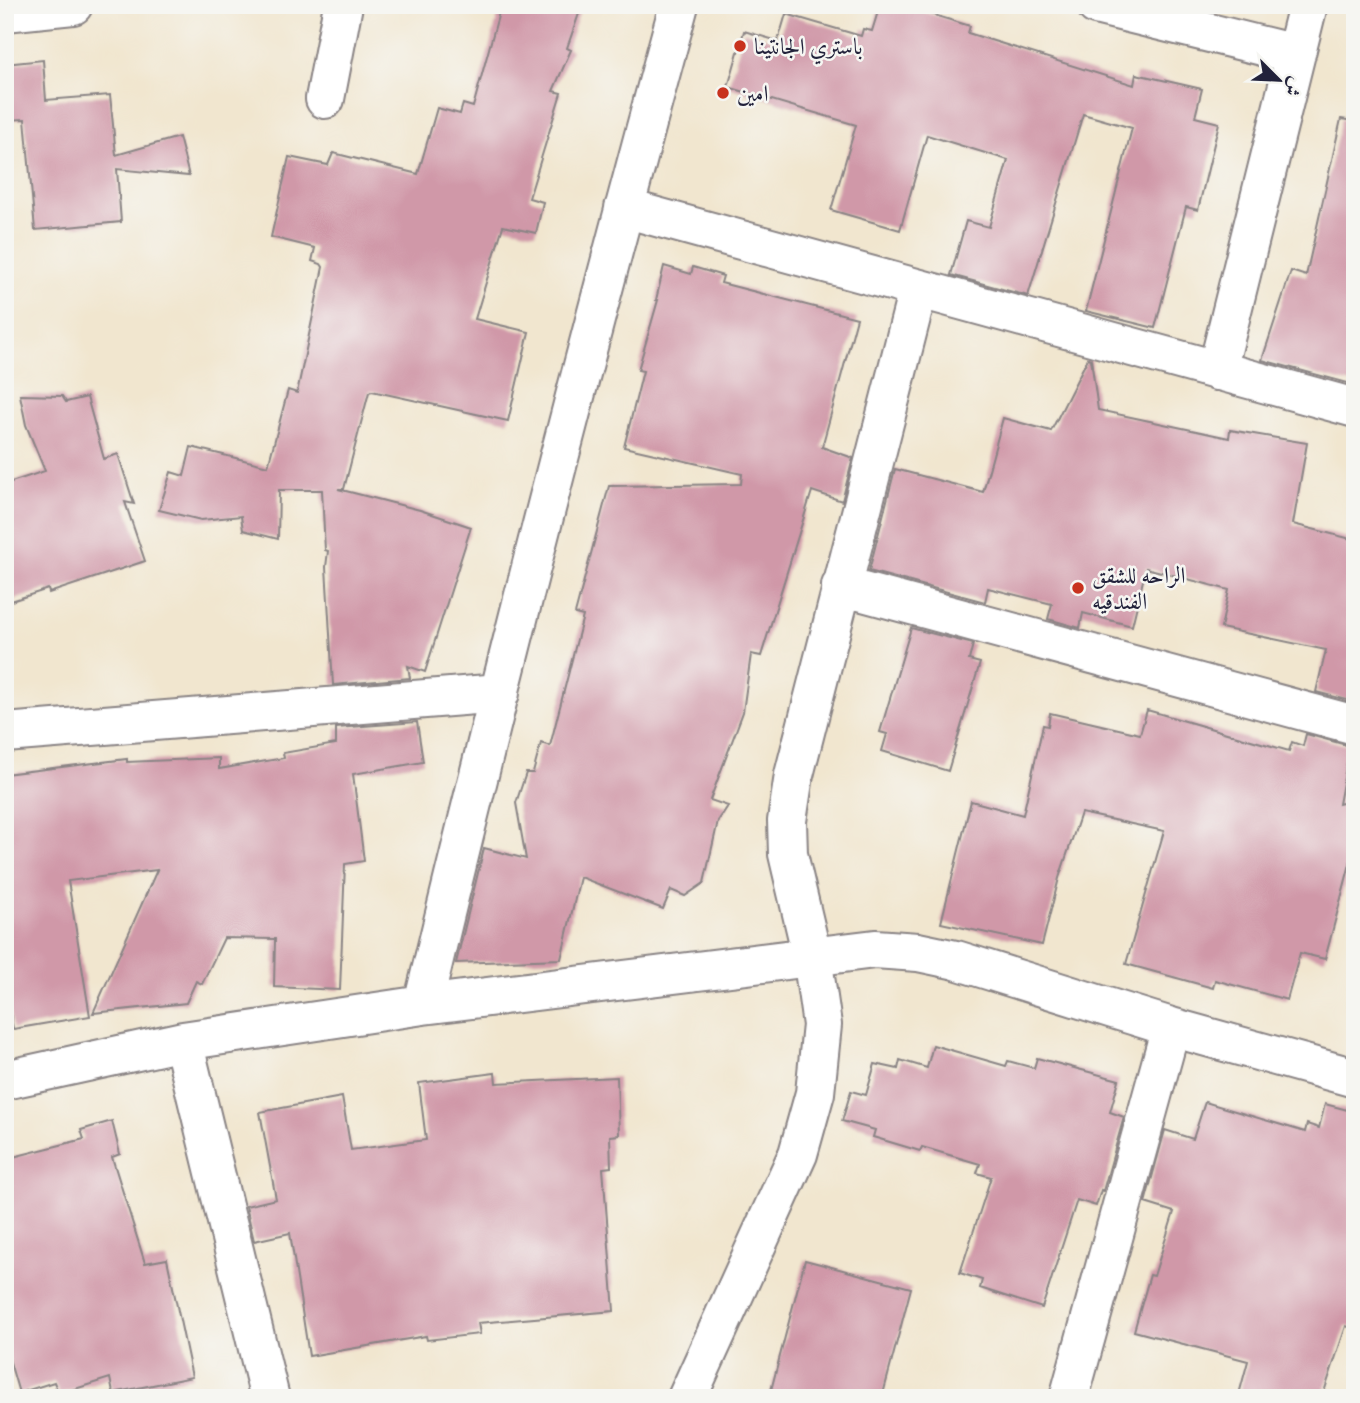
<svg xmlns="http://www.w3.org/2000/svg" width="1360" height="1403" font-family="'IM FELL Double Pica',Amiri,serif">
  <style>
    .building { fill: #d098a8 }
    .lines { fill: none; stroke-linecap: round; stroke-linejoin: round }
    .minor-casing { stroke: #8a8485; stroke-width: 42 }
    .minor { stroke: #fff; stroke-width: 38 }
    .poi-dot { fill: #c8321e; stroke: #f6f6f2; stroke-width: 2.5 }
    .labels { text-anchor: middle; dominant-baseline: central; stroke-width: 5; stroke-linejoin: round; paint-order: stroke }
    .poi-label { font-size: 23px; fill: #22223b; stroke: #f6f6f2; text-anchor: start }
  </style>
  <rect width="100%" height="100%" fill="#f6f6f2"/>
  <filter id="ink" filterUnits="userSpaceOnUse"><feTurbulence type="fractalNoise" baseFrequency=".0143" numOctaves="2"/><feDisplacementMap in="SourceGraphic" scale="14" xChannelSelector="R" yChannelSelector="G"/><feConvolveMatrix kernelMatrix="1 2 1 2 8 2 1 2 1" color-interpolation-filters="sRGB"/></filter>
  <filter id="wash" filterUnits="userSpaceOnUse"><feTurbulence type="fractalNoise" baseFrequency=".00686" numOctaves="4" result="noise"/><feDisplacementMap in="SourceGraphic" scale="28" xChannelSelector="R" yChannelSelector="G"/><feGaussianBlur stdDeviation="1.57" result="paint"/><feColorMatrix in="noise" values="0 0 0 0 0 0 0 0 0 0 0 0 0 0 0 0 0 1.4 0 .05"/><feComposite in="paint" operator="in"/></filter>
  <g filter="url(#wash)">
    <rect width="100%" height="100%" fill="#f1e6cf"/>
    <g id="blocks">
      <path class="building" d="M501 5H582L567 48 571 50 553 91 561 93 529 198 543 202 536 233 503 226 475 319 529 332 508 421 372 391 369 392 344 489H338L420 510 471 527 425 672 408 666 410 678 333 685 326 567 328 551 325 550 322 490H279L278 539 243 530 241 516 201 520 159 510 171 472 184 476 191 447 268 466 288 390 297 393 323 267 321 264 312 261 315 248 271 237 289 157 328 165 333 153 418 174 437 108 460 114 463 104 473 107Z
        M880 5H901L970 26 968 33 1134 85 1136 74 1202 89 1195 117 1219 123 1198 210 1186 207 1155 328 1086 311 1132 128 1083 114 1028 296 951 275 966 221 989 227 1008 160 927 135 900 230 831 210 856 125 728 87 744 31 778 41 786 14 861 36 863 29 872 31Z
        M43 60 46 100 110 95 116 155 179 137 189 176 117 169 121 222 35 230 25 119 5 120V64Z
        M1341 119 1355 121V385L1262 360 1291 271 1306 276Z
        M664 266 691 274 693 267 723 276 721 283 857 318 822 447 853 458 842 501 812 491 761 656 751 654 743 712 710 800 728 806 718 821 704 883 685 896 671 890 663 909 580 877 561 959 456 963 484 848 526 859 516 803 526 773H533L541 743 550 746 583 616 575 614 609 486 741 484 742 474 624 447 643 371 638 370 658 300H656Z
        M1088 358 1091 359 1098 410 1229 438 1230 430 1307 443 1293 524 1355 540V702L1316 692 1326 650 1221 628 1229 590 1146 568 1132 626 1083 613 1080 628 1048 619 1052 604 988 588 985 602 869 571 895 469 983 492 1003 418 1051 431Z
        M20 395 62 396 66 402 87 397 104 459 118 454 134 504 125 502 145 561 49 593 48 589 5 603V484L45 471 26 425Z
        M911 628 973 644 969 660 980 663 948 771 882 751 887 734 880 732Z
        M1147 710 1289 751 1292 742 1303 746 1306 734 1350 746 1339 804 1355 800V845L1325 959 1300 953 1287 1000 1215 980 1213 988 1126 964 1164 831 1081 813 1059 878 1042 945 941 923 971 801 1023 815 1043 725 1048 726 1050 713 1140 734Z
        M417 722 423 762 353 774 364 861 345 864 340 990 274 987 275 939 224 938 202 984 196 981 186 1003 93 1013 157 870 68 881 90 1016 13 1029 5 982V774L127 759V762L219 758V769L284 758 283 753 336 744V728Z
        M933 1045 1006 1066 1008 1061 1034 1068 1037 1058 1119 1080 1110 1112 1124 1117 1103 1191 1101 1190 1096 1206 1077 1200 1042 1308 980 1288 982 1280 960 1273 991 1177 977 1173 980 1164 922 1147 920 1151 873 1137 875 1130 842 1121 851 1091 866 1095 875 1064 898 1069 900 1060 927 1068Z
        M495 1073 496 1083 617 1077 619 1135 610 1136 611 1167 603 1168 614 1311 478 1323 480 1334 427 1340 426 1336 309 1356 290 1233 254 1241 246 1206 276 1199 260 1112 342 1097 351 1150 426 1140 419 1083Z
        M1205 1102 1305 1132 1307 1124 1319 1128 1325 1104 1355 1112V1329L1346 1326 1322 1398H1238L1248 1361 1134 1331 1150 1275 1154 1276 1174 1212 1145 1203 1165 1130 1193 1139Z
        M112 1121 120 1154 112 1157 145 1263 167 1259 192 1377 113 1393 110 1378 59 1394 54 1382 19 1393 5 1345V1159L84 1139 81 1130Z
        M805 1260 911 1288 882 1398H769Z"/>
    </g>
  </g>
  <g filter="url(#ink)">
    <use href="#blocks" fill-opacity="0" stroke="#8a8485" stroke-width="2"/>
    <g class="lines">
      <g class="minor-casing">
        <path id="minor" d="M1096 5 1295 54
          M5 12 73 5
          M325 99 343 5
          M624 208 1355 408
          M1217 371 1308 5
          M841 586 1355 725
          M5 733 500 693
          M423 1005C503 670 589 337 679 5
          M183 1041 270 1398
          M5 1080 183 1041 423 1005 875 949 918 952 956 960 1171 1027 1355 1078
          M687 1398 798 1154 815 1093 822 1025 812 956 788 854 787 821 794 775 918 290
          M1069 1398 1171 1027"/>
      </g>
      <use href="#minor" class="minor"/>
    </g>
  </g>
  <g class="poi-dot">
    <circle cx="740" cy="46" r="7"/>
    <circle cx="723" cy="93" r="7"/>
    <circle cx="1078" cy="588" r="7"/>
  </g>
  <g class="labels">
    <g class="poi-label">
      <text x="754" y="46">باستري الجانتينا</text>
      <text x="737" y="93">امين</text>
      <text x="1092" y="575">الراحه للشقق<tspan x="1092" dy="26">الفندقيه</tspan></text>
    </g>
  </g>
  <rect width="1360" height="1403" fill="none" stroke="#f6f6f2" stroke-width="28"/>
  <g transform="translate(1279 80) rotate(114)" stroke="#f6f6f2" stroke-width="5" paint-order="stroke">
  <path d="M0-5L12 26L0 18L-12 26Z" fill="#22223b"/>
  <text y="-10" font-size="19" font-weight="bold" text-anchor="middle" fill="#22223b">ش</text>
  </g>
</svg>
